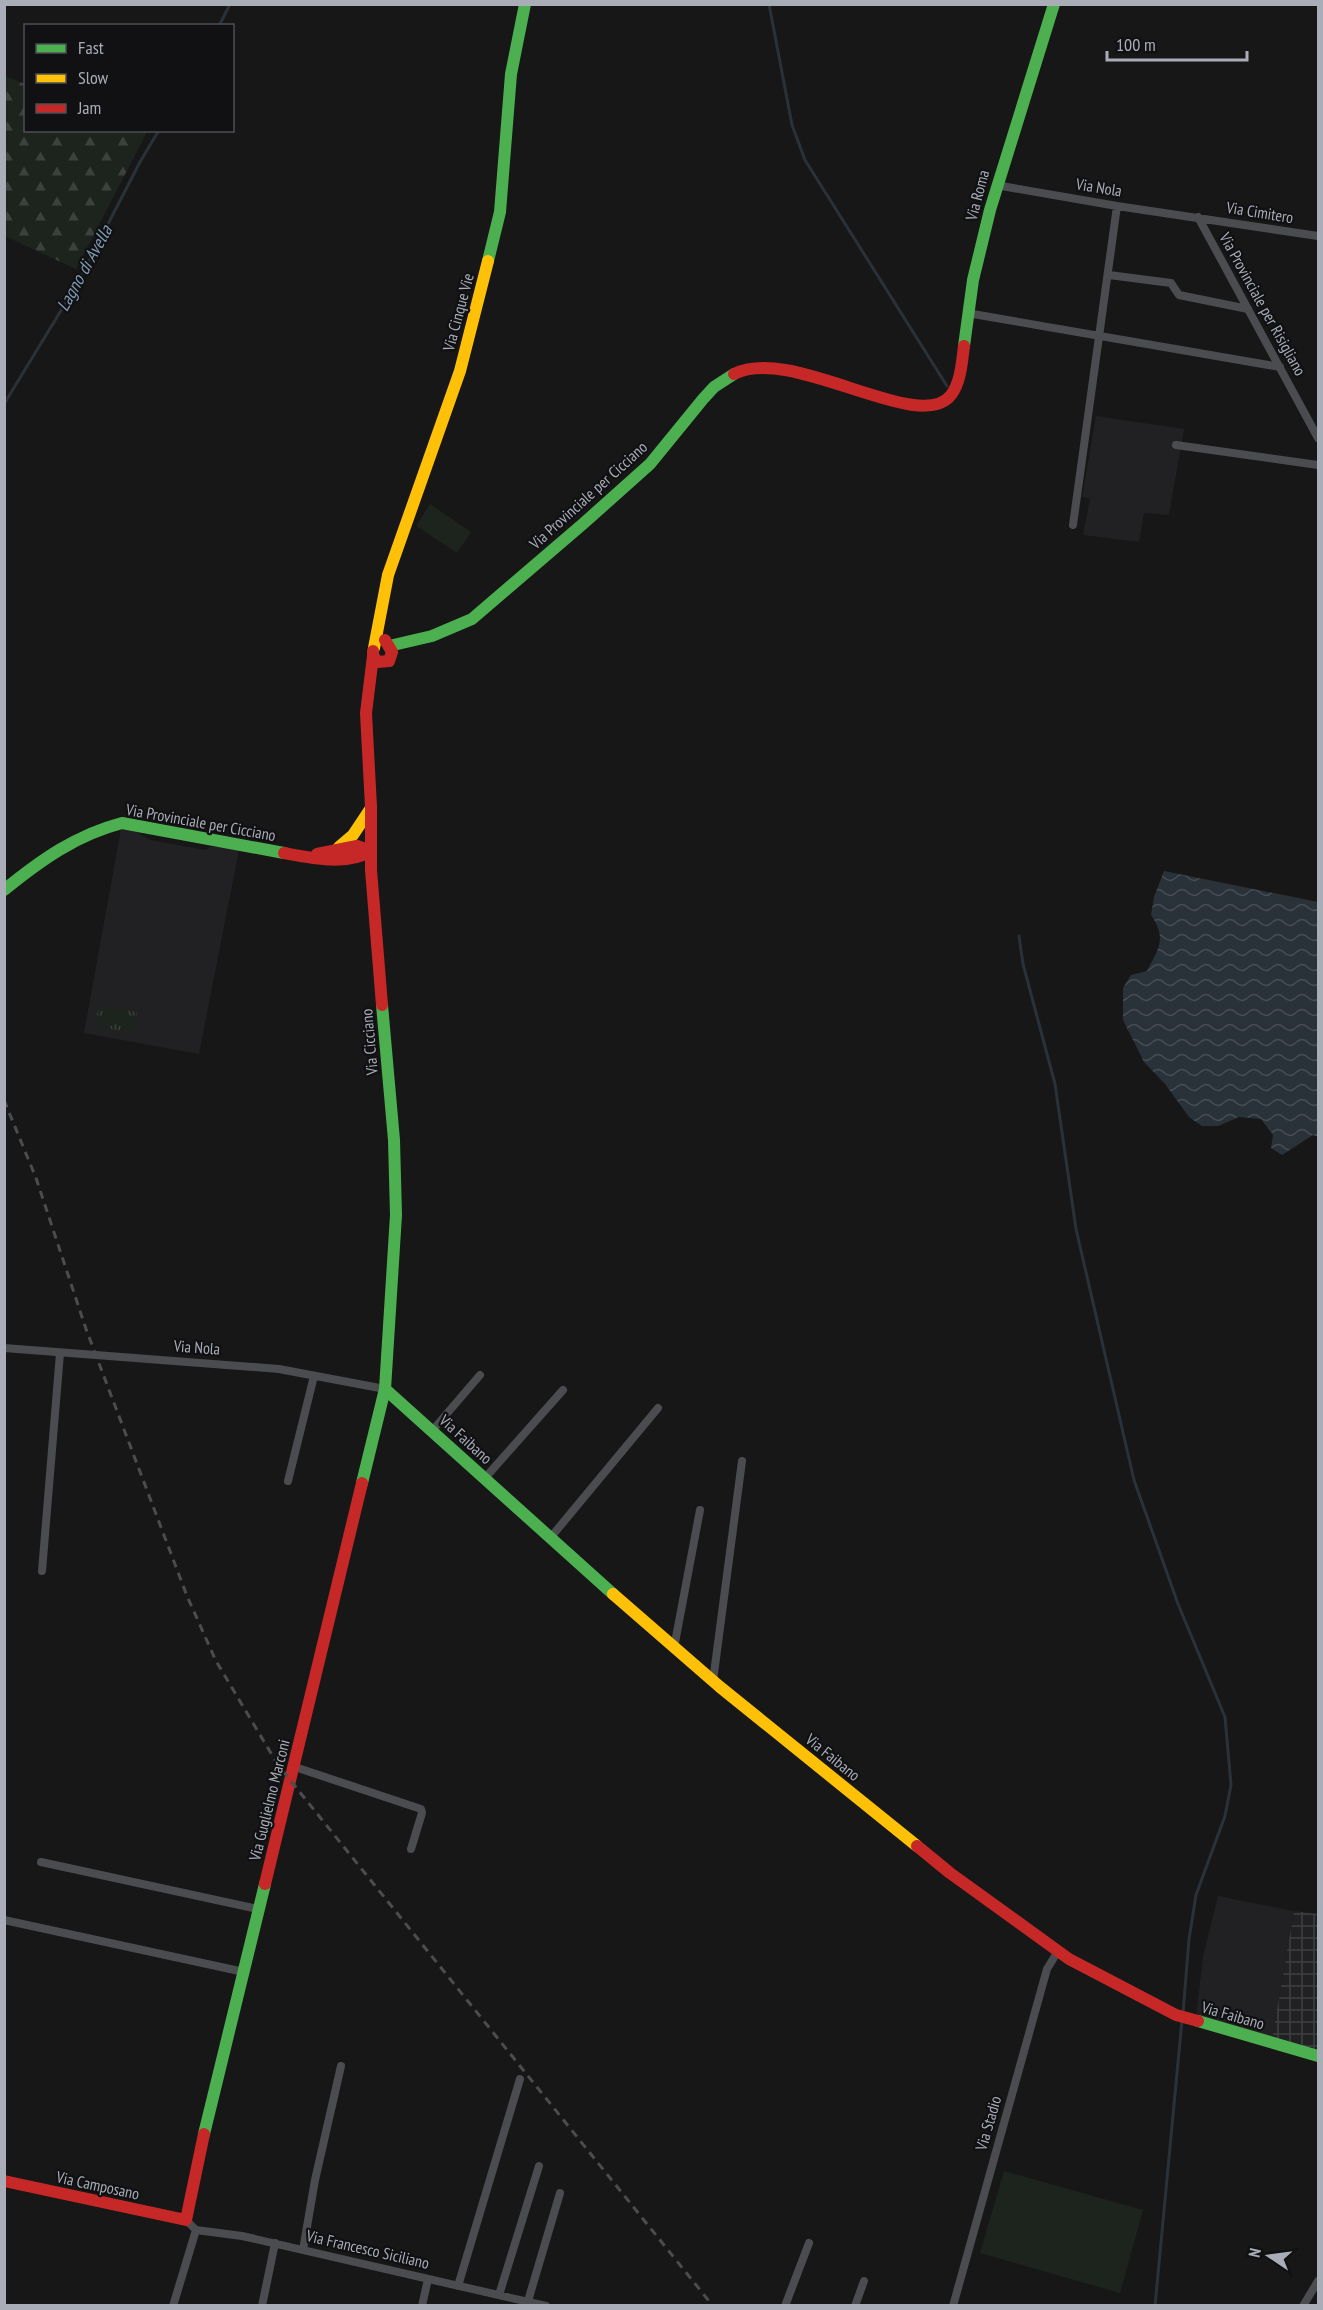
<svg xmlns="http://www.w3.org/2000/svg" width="1323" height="2310" font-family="'PT Sans Narrow',sans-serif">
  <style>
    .built { fill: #212123 }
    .industrial { fill: url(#industrial-grid) }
    .forest { fill: url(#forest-firs) }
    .park { fill: url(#park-tufts) }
    .pitch { fill: #1d241e }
    .water { fill: url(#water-waves) }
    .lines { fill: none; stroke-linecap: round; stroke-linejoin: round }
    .stream { stroke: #2a3239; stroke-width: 3 }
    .street { stroke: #4b4c50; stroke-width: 8 }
    .fast { stroke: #4caf50; stroke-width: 12 }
    .slow { stroke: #ffc107; stroke-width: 12 }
    .jam { stroke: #c62828; stroke-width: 12 }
    .rail { stroke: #4b4c4f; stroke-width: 3; stroke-dasharray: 8 6; stroke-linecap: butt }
    .labels { text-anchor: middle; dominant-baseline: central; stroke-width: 4.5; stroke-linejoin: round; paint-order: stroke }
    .street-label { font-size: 16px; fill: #a8adb8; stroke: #111113 }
    .water-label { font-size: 18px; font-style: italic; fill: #7f9bb3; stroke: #111113 }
  </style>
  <defs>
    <pattern id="industrial-grid" width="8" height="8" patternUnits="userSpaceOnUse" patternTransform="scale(1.5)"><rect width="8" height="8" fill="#212123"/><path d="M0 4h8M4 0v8" fill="none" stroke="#3e3f41"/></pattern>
    <pattern id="forest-firs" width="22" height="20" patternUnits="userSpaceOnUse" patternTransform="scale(1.5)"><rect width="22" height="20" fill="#1d241e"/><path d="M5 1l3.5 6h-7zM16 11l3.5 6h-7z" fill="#3b413d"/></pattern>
    <pattern id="park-tufts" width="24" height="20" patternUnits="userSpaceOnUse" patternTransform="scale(1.5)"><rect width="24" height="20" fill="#1d241e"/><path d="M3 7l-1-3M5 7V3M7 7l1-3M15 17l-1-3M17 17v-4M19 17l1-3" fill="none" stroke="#3b413d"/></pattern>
    <pattern id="water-waves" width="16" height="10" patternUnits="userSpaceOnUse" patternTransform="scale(1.5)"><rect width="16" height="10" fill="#2a3239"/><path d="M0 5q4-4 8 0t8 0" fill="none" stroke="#464d54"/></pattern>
  </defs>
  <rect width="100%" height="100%" fill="#171717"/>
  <path class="built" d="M1096 416 1184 429 1169 515 1144 513 1139 542 1083 535 1090 498 1082 497Z
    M121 829 136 832 151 840 205 850 210 847H222L239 850 199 1054 84 1033Z
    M1218 1896 1294 1911 1272 2039 1196 2018 1203 1957Z"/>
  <path class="industrial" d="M1294 1911 1318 1914V2051L1272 2039Z"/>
  <path class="forest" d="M5 76 25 84 26 130 147 132 76 269 5 236Z"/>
  <path class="park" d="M99 1005 137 1012 133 1033 95 1026Z"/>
  <path class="pitch" d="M430 504 471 532 457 553 416 526Z
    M1004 2171 1143 2210 1120 2293 980 2253Z"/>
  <path class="water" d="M1164 871 1318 902V1137L1313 1135 1282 1155 1271 1148 1273 1135 1261 1119 1239 1117 1218 1126H1202L1189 1117 1165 1084 1144 1062 1123 1020V988L1131 975 1147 971C1159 947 1167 939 1151 915L1154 897Z"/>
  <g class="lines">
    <path class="stream" d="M769 4 792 125 805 160 947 386
      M219 26 230 4
      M4 404 76 286 140 162 159 130
      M1019 936 1023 964 1055 1084 1076 1229 1134 1480 1178 1604 1225 1717 1231 1785 1225 1816 1196 1895 1189 1939 1183 2013
      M1155 2306 1182 2020"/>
    <path class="street" d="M996 185 1117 206 1318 236
      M1198 217 1318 438
      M1109 275 1171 283 1179 295 1248 309
      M967 313 1280 367
      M1176 445 1318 465
      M1073 525 1117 206
      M4 1348 279 1369 385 1389
      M432 1431 480 1375
      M485 1478 563 1390
      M288 1481 314 1376
      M551 1537 658 1408
      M42 1571 60 1353
      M674 1648 700 1510
      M713 1681 742 1461
      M295 1767 421 1809 422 1813 411 1849
      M41 1862 258 1909
      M4 1920 244 1972
      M186 2220 196 2230 242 2236 546 2306
      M303 2250 315 2180 341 2066
      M458 2286 520 2079
      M499 2295 539 2166
      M528 2301 560 2193
      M173 2306 196 2230
      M262 2306 275 2243
      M422 2306 428 2279
      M785 2306 809 2243
      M855 2306 864 2281
      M953 2306 1047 1969 1058 1951
      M1303 2306 1318 2281"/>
    <path class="fast" d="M488 261 500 212 511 74 525 4
      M964 346 973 280 990 210 1054 4
      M389 646 432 636 472 619 584 523 650 464 703 399 714 387 734 374
      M4 890C41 860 76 835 122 823L284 853
      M385 1389 613 1594
      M362 1483 385 1389 396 1215 394 1140 382 1005
      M1198 2021 1318 2056
      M204 2134 265 1884"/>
    <path class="slow" d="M374 648 388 575 460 371 488 261
      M339 847 353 835 371 808
      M613 1594 720 1687 917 1846"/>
    <path class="jam" d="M734 374C791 344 920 436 951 395 961 382 962 361 964 346
      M373 651V656L378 662 389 661 392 652 385 640
      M373 656 366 713 371 807V870L382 1005
      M284 853C311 858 348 866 371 851
      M317 854 357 846 371 851
      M917 1846 950 1873 1069 1959 1176 2015 1198 2021
      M265 1884 362 1483
      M4 2181 186 2220 204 2134"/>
    <path class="rail" d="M4 1100 36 1178 86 1329 187 1596 216 1661 278 1765 713 2306"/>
  </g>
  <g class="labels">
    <g class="street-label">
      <text transform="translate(1099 187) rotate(9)">Via Nola</text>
      <text transform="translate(977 195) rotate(-75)">Via Roma</text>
      <text transform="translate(1260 212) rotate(9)">Via Cimitero</text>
      <text transform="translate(1263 304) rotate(61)">Via Provinciale per Risigliano</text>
      <text transform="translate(458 312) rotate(-75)">Via Cinque Vie</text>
      <text transform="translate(588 495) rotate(-42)">Via Provinciale per Cicciano</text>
      <text transform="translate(201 822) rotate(10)">Via Provinciale per Cicciano</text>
      <text transform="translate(369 1042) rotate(-95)">Via Cicciano</text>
      <text transform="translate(197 1347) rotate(4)">Via Nola</text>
      <text transform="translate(466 1439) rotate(42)">Via Faibano</text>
      <text transform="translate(833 1757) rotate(39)">Via Faibano</text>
      <text transform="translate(269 1800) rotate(-76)">Via Guglielmo Marconi</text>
      <text transform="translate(1233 2015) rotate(16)">Via Faibano</text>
      <text transform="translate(988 2123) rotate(-74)">Via Stadio</text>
      <text transform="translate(98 2185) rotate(12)">Via Camposano</text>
      <text transform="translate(368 2249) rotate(13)">Via Francesco Siciliano</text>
    </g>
    <g class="water-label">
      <text transform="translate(84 268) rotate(-61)">Lagno di Avella</text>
    </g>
  </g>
  <rect width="1323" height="2310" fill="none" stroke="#a8adb8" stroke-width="12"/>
  <rect x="24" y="24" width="210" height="108" fill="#111113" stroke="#4d4f55" stroke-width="1.5"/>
  <rect x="36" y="44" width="30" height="9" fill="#4caf50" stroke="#4d4f55" stroke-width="1.5"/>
  <text x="78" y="54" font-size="18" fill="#a8adb8">Fast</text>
  <rect x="36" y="74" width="30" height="9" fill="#ffc107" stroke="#4d4f55" stroke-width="1.5"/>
  <text x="78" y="84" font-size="18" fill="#a8adb8">Slow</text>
  <rect x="36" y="104" width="30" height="9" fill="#c62828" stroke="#4d4f55" stroke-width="1.5"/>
  <text x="78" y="114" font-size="18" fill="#a8adb8">Jam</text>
  <g transform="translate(1269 2256) rotate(283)" stroke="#111113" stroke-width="4.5" paint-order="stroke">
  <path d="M0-4.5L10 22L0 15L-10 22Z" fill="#a8adb8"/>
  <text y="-9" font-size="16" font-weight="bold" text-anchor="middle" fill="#a8adb8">N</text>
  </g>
  <path d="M1107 51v9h140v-9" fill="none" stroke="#a8adb8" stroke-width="3"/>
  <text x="1116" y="51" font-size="18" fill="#a8adb8" stroke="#111113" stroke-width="4.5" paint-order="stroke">100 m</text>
</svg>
